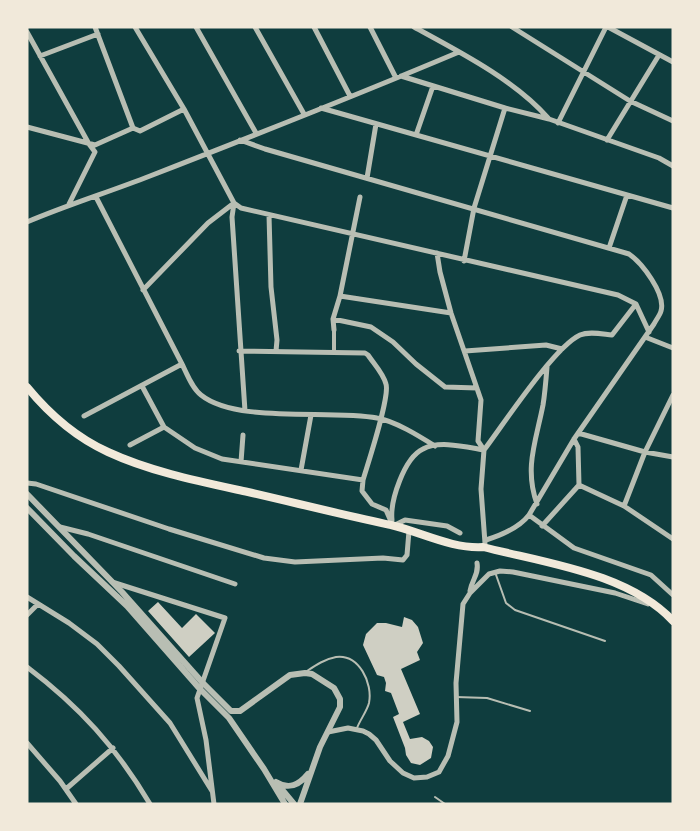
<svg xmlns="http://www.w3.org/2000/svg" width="700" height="831" font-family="'Roboto Condensed',sans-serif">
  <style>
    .building { fill: #cfcfc3 }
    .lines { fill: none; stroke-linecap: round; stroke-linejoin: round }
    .service { stroke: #b8beb3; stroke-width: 2 }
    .pedestrian { stroke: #b8beb3; stroke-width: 4 }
    .minor { stroke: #b8beb3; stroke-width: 5 }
    .tertiary { stroke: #b8beb3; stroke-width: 6 }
    .secondary { stroke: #f1e9da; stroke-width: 8 }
  </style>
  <rect width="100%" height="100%" fill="#0f3d3e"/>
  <path class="building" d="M158 602 182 628 196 614 215 633 189 657 148 611Z
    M404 617 412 620 418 627 423 643 417 652 420 660 401 669 420 714 403 722 410 739 422 737 429 741 433 747 431 758 420 765 411 763 406 755 405 748 393 717 399 714 391 693 385 691 386 683 384 677 377 675 363 645 366 634 377 623H386L402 627Z"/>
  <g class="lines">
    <path class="service" d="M495 572 506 603 515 610 605 641
      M307 671C316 665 325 659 336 657 359 654 373 683 369 703 367 711 360 720 357 728
      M456 697 487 698 530 711
      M435 797 445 804"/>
    <path class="pedestrian" d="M334 330V351"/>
    <path class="minor" d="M95 27 133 128
      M135 27 184 109 234 203 241 208 618 295 636 304 649 332
      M196 27 256 133
      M255 27 304 114
      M314 27 350 96
      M370 27 396 78
      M414 27C458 51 515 80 548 118
      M512 27 630 101 673 121
      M608 27 673 62
      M27 32 89 144 95 152 69 204
      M40 56 98 34
      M401 76 505 108 549 119 659 158 673 166
      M321 108 673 208
      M558 123 606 27
      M27 127 95 145 133 128 140 131 184 109
      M416 135 433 86
      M240 140 265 149 629 254C642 263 666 294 661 311 660 315 656 320 654 324L574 439 529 515C519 528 502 535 486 540
      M607 140 659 55
      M367 178 376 124
      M96 197 182 364C187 374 192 388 201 395 237 424 331 409 377 418 395 421 419 436 435 446
      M234 203 232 217 245 411
      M269 215 271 287 277 340 276 351
      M27 222C67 205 109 192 150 176 253 136 357 95 459 52
      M609 248 627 195
      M437 253 440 272 451 313 481 400 478 441 484 450 481 489 485 543
      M464 261 474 208 505 108
      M143 290 208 223 234 203
      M340 296 451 313
      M333 319 371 327 393 342 416 364 445 387 477 388
      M334 330 333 319 340 296 360 197
      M645 337 673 348
      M239 351 365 353 368 355C374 364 383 373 386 384 390 397 368 463 363 480L362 491 372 504 386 510 393 526
      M465 351 546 345 562 349
      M142 386 164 427 195 448 222 459 363 480
      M84 416 182 364
      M578 433 645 452 673 457
      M574 439 578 447 579 485 624 506 673 539
      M130 445 164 427
      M484 450C503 425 554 347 580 335 589 331 602 334 612 335L636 304
      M241 462 243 435
      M301 470 311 415
      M27 483 36 484 169 529 264 558 295 562 383 558 403 560 407 555 409 531
      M537 504C524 468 536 441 543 405 545 393 546 380 547 367
      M624 506 645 452 673 395
      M529 515 574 548 651 575 673 595
      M392 520C390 501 404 458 423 449 439 440 466 447 484 450
      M393 526 405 520 447 526 460 533
      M542 526 579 485
      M60 527 88 534 235 584
      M112 582 225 618 197 698 206 740 214 804
      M470 591C472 579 479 575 477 563
      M27 597 69 623 97 644 119 666 170 723 212 791
      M27 615 38 604
      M27 667C80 707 116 747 150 804
      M328 732 348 728 363 731 369 734 376 740 390 761 403 773 414 778 427 777 439 772 448 756 457 722 456 683 463 604 470 593 489 574 500 571 513 572 615 593 648 604
      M27 743 60 781 76 804
      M66 789 113 748"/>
    <path class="tertiary" d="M27 494 122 592 202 682 231 711H240L290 675 305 673 312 674 334 688 340 699V707L320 747 300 804
      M27 508 74 556 127 606 199 688 229 718 264 769 285 804
      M276 782C289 790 299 785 308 774
      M279 786 294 804"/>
    <path class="secondary" d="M27 387C50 415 75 437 108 452 151 472 202 482 248 492 296 503 343 515 391 525 421 532 452 549 483 547 545 563 628 573 673 621"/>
  </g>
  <rect width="700" height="831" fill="none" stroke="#f1e9da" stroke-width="57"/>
</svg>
